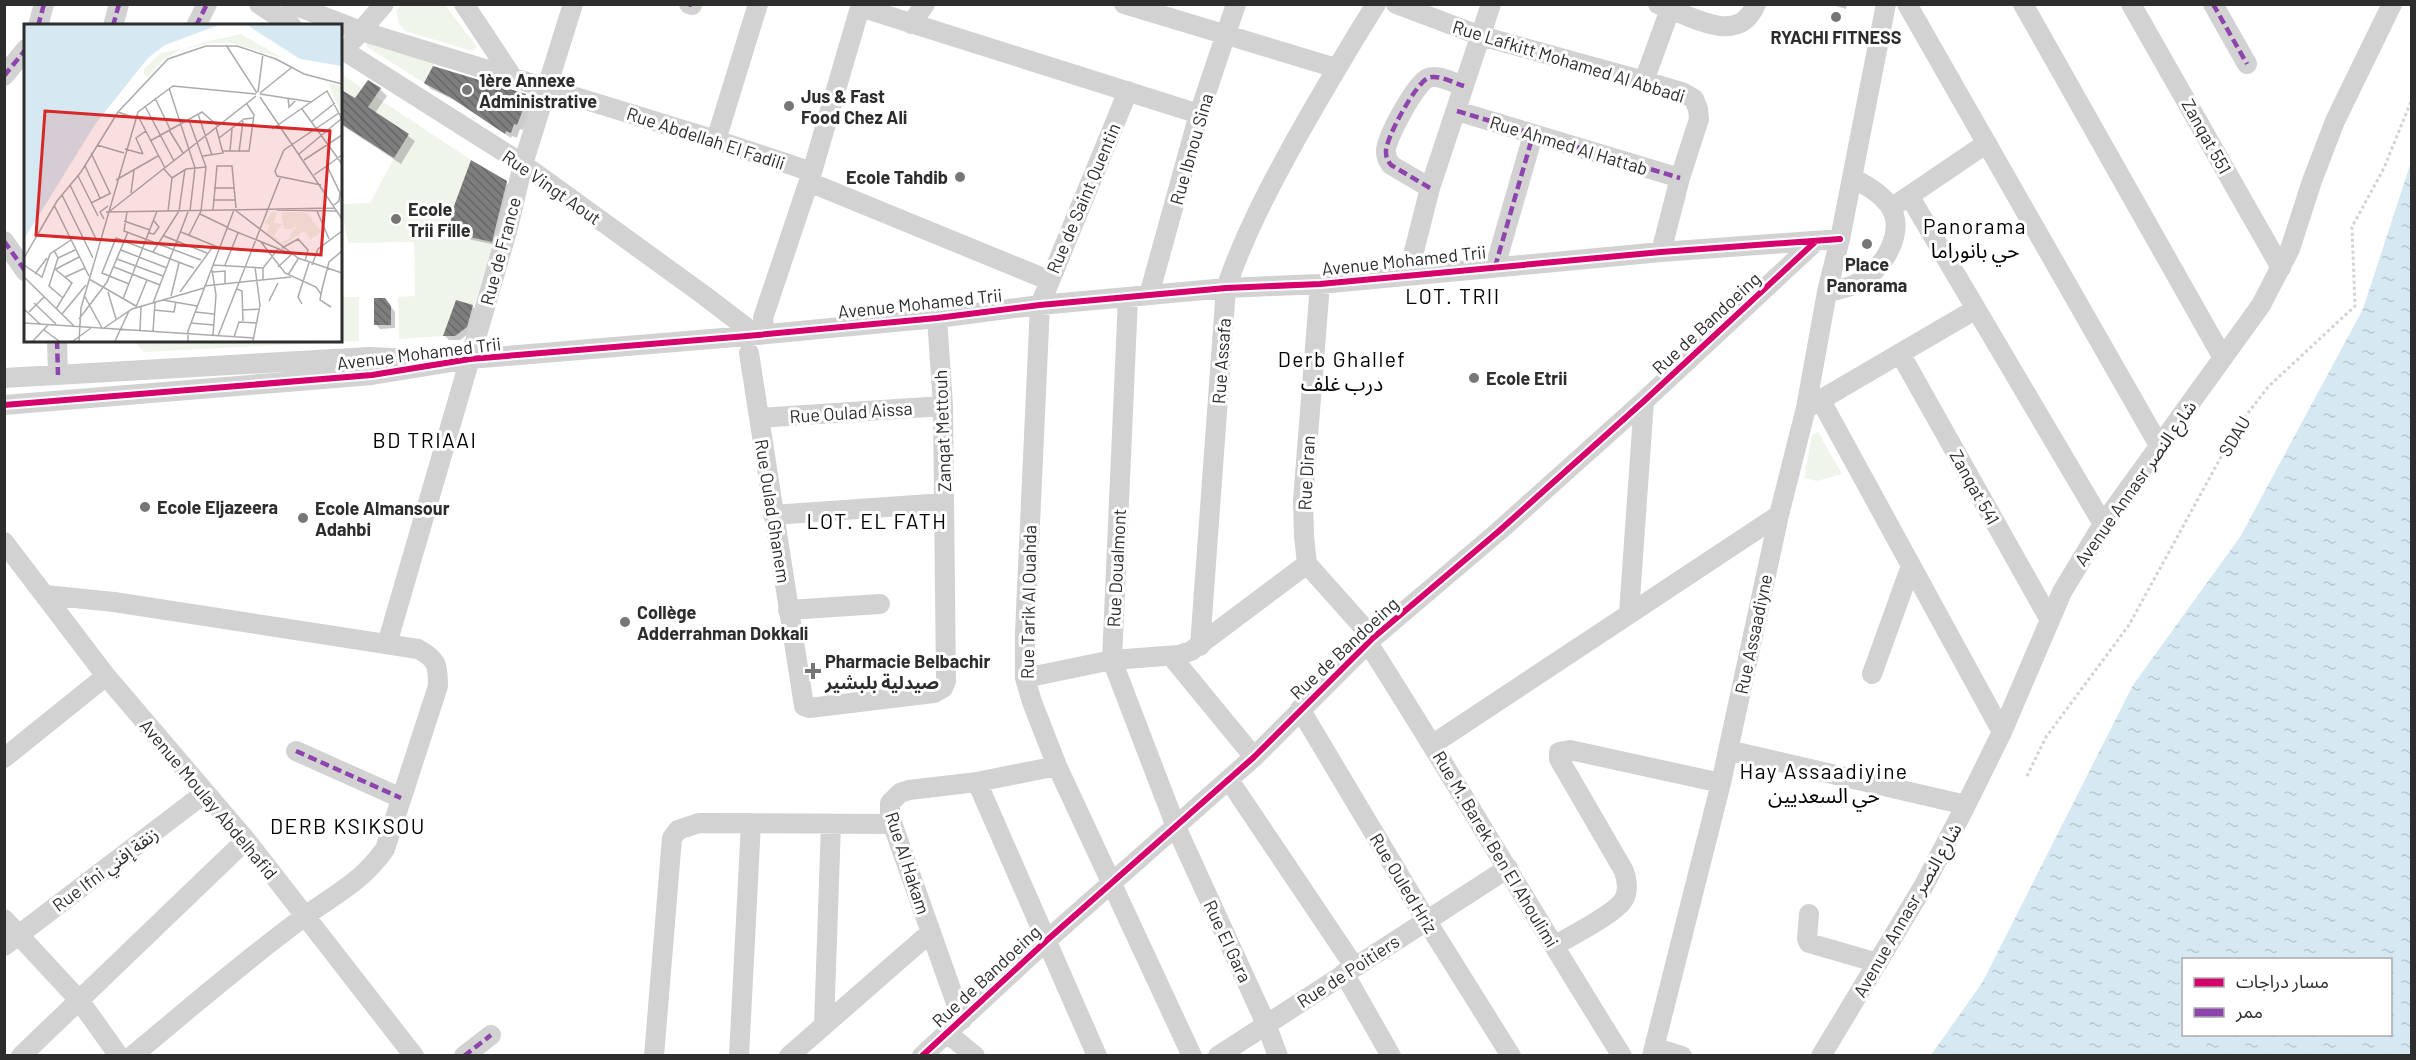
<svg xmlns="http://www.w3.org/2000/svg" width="2416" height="1060" font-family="Barlow,'Noto Sans Arabic',sans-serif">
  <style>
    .garden { fill: #f0f5eb }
    .water { fill: url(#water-ripples); fill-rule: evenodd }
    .shadow { fill: #0003 }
    .building { fill: url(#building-back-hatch) }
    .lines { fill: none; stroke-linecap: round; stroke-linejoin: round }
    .path { stroke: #d2d2d2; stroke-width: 3; stroke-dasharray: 3 3; stroke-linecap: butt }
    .minor { stroke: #d2d2d2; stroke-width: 20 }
    .quiet { stroke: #8e44ad; stroke-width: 4.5; stroke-dasharray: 9 4.5; stroke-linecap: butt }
    .cycleway-casing { stroke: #fff; stroke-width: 10 }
    .cycleway { stroke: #d6006c; stroke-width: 6 }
    .poi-dot { fill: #767676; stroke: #fff; stroke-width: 2 }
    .labels { text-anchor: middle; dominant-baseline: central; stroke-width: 6; stroke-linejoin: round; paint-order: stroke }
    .poi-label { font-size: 18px; font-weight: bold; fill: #2d2d2d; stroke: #fff; text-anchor: start }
    .street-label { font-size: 18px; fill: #2d2d2d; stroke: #fff }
    .quarter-label { font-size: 21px; letter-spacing: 1.5px; fill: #000; stroke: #fff }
    .inset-road { fill: none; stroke: #ababab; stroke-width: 1.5 }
    .view { fill: #d62828; fill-opacity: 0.15; stroke: #d62828; stroke-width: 3 }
    .inset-edge { fill: none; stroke: #2d2d2d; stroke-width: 3 }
  </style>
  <defs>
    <pattern id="water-ripples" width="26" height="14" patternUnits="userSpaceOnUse" patternTransform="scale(1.5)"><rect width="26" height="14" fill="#d6e9f2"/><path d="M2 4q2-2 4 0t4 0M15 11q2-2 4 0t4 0" fill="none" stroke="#b8c8d0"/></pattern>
    <pattern id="building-back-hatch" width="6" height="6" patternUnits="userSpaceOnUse" patternTransform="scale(1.5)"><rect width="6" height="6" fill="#7e7e7e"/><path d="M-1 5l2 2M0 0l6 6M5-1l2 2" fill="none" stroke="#686868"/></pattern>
  </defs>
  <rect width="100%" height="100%" fill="#fff"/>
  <path class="garden" d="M401 5H445L477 47 472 51 405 31 399 24 396 10Z
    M367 42 436 61 424 83 367 47Z
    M341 74 471 160 454 206 448 232 494 242 474 305 456 300 443 336 399 339 398 297 415 296 414 242 348 243 341 204 370 203 394 158 409 134 344 91 341 96Z
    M341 297H359V341L144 352 134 341 340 340Z
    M1818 432 1842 474 1817 481 1804 478 1812 436Z"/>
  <path class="water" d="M2411 162V1055H1931L1982 983 2133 685 2240 537 2363 309ZM2184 960H2390V1034H2184Z"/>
  <path class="shadow" d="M1829 4H1847L1846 9Z
    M425 83 525 96 531 102 529 107 531 109 523 130 520 129 517 138 512 136 511 138 458 102 431 89Z
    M380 89 387 96 375 113 415 141 401 164 340 124V99L355 100Z
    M506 182 510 187 496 245 454 236 449 232Z
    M457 302 472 306 477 311 471 332 460 340H449L445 336Z
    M389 304 395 312V328L380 329 376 324Z"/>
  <path class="building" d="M433 66 526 94 523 101 526 102 517 125 514 124 511 133 506 131 505 134 450 97 424 83Z
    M368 80 381 88 368 107 409 134 394 158 340 123V89L355 98Z
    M471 160 507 181 492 242 448 232 454 206Z
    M374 298H385L391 306V325H374Z
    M456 300 473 305 467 327 455 336H443Z"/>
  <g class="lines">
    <path class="path" d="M2027 776 2046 737 2129 625 2238 426 2268 387 2355 306 2352 227 2384 168 2412 99"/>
    <path class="minor" d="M259 4 292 26
      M291 4 361 31 716 140 812 172
      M464 4 513 78
      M689 4 692 5
      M1124 4 1336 68
      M1396 4 1481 36 1644 81 1682 92 1694 99 1698 109 1699 119 1680 178 1661 252
      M1658 4C1690 15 1738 48 1756 4
      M1907 4 2160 447
      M2023 4 2223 358
      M2131 4 2281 268
      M2213 4 2247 64
      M860 7 1199 114
      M911 24 925 4
      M38 26 44 4
      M113 26 119 4
      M196 26 207 4
      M354 39 384 4
      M340 48 523 164 705 296 756 335
      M4 76 26 49
      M1644 81 1672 4
      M1128 91 1040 305 1025 633V678L1032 702 1057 766 1192 1056
      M1457 111 1680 178
      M716 140 758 4
      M809 182 1048 280
      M1430 188 1391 165C1388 161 1386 158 1386 152 1385 139 1416 83 1428 78 1438 74 1454 83 1464 86
      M1910 197 2103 524
      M1900 202 1987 143
      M4 241 26 272
      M1495 267 1533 135
      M1408 275 1430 188 1491 4
      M1320 284 1303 500 1304 536 1307 564 1373 638
      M1827 292C1838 290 1848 288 1858 283 1882 271 1908 231 1889 205 1879 192 1866 185 1852 178
      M1149 295 1199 114 1236 4
      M1128 298 1112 660 1176 827 1266 1024 1278 1056
      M765 334 763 318 812 172 861 4
      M57 340 58 375
      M749 353 804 706 809 708 934 693 943 688 946 681 943 406 937 318
      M1901 355 2050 620
      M4 378 369 357 417 359
      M1820 399 2002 732
      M4 405 372 375 470 359 747 336 937 318 1040 305 1226 288 1320 284 1661 252 1840 239
      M1810 406 1976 309
      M759 418 943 406
      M773 515 944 503
      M4 542 106 676 246 840 414 1056
      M45 595 114 602 418 649C437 659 438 665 438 686L385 849C362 882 335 894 304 917 245 960 189 1009 132 1056
      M788 610 880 604
      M1629 613 1644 401
      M1368 643C1455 779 1536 919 1622 1056
      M387 644 508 228 523 164 573 4
      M1200 646 1226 288C1244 235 1269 188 1296 139 1322 93 1348 49 1376 4
      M1171 656 1254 757
      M1872 674 1911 566
      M1025 678 1112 660 1178 655 1191 651 1307 564
      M1300 709 1426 920 1511 1056
      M1433 744 1779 515
      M1728 750 1966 805
      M296 751 401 798
      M4 758 106 676
      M1229 780 1354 966
      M977 782 1097 1056
      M1809 914 1807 939 1809 943 1878 963
      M4 919 79 1000 119 1056
      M4 946 205 793
      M1554 946C1569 937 1617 913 1624 899 1629 890 1627 880 1624 871L1559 759V752L1570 750 1721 783
      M1344 973 1391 1056
      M962 1020 890 817V803L900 793 909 790 977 782 1057 766
      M824 1026 831 824
      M947 1033 975 1056
      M1656 1048 1682 1056
      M21 1056 246 840
      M464 1056 491 1035
      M654 1056 672 838 678 830 699 823 893 824
      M739 1056 751 823
      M789 1056 931 932
      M922 1056 1046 941 1254 757 1373 638 1499 531 1644 401 1816 241
      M1218 1056 1508 868
      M1652 1056 1721 783 1779 515 1806 408 1827 292 1840 239 1886 4
      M1821 1056 1923 887 1966 805 2002 732 2062 592 2103 524 2261 305 2290 249 2312 181 2335 121 2392 4"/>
    <path class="quiet" d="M689 4 692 5
      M2213 4 2247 64
      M38 26 44 4
      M113 26 119 4
      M196 26 207 4
      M4 76 26 49
      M1457 111 1680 178
      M1430 188 1391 165C1388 161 1386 158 1386 152 1385 139 1416 83 1428 78 1438 74 1454 83 1464 86
      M4 241 26 272
      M1495 267 1533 135
      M57 340 58 375
      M296 751 401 798
      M464 1056 491 1035"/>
    <g class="cycleway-casing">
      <path id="cycleway" d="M4 405 372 375 470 359 747 336 937 318 1040 305 1226 288 1320 284 1661 252 1840 239
        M922 1056 1046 941 1254 757 1373 638 1499 531 1644 401 1816 241"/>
    </g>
    <use href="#cycleway" class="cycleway"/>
  </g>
  <g class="poi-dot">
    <circle cx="1836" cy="17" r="6"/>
    <circle cx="467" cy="90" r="6"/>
    <circle cx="789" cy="106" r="6"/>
    <circle cx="960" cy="177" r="6"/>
    <circle cx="396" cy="219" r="6"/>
    <circle cx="1867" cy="244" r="6"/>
    <circle cx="1474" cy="378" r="6"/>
    <circle cx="145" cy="507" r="6"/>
    <circle cx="303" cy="518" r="6"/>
    <circle cx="625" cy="622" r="6"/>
    <path d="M810 662h6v6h6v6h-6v6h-6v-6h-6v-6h6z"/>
  </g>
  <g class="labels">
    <g class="poi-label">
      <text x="1836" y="37" text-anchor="middle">RYACHI FITNESS</text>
      <text x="479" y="80">1ère Annexe<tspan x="479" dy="21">Administrative</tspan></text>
      <text x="801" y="96">Jus &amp; Fast<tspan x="801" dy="21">Food Chez Ali</tspan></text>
      <text x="948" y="177" text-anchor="end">Ecole Tahdib</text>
      <text x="408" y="209">Ecole<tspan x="408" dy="21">Trii Fille</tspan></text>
      <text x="1867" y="264" text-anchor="middle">Place<tspan x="1867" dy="21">Panorama</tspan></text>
      <text x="1486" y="378">Ecole Etrii</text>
      <text x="157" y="507">Ecole Eljazeera</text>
      <text x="315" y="508">Ecole Almansour<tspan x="315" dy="21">Adahbi</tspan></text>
      <text x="637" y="612">Collège<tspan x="637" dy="21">Adderrahman Dokkali</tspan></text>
      <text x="825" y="661">Pharmacie Belbachir<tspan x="825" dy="21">صيدلية بلبشير</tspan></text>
    </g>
    <g class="street-label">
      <text transform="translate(1569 61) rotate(17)">Rue Lafkitt Mohamed Al Abbadi</text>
      <text transform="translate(2207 136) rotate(61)">Zanqat 551</text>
      <text transform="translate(706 138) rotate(18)">Rue Abdellah El Fadili</text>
      <text transform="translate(1569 145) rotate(17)">Rue Ahmed Al Hattab</text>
      <text transform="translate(1191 149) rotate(-74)">Rue Ibnou Sina</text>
      <text transform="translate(552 187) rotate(35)">Rue Vingt Aout</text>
      <text transform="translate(1083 198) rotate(-67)">Rue de Saint Quentin</text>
      <text transform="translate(500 251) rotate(-75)">Rue de France</text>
      <text transform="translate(1404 260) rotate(-6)">Avenue Mohamed Trii</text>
      <text transform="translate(920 303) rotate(-6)">Avenue Mohamed Trii</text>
      <text transform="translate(1706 323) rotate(-43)">Rue de Bandoeing</text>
      <text transform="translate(419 353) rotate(-7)">Avenue Mohamed Trii</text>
      <text transform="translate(1221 361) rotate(-86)">Rue Assafa</text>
      <text transform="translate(851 412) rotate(-4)">Rue Oulad Aissa</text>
      <text transform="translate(942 431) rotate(-92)">Zanqat Mettouh</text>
      <text transform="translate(2234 436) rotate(-59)">SDAU</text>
      <text transform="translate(1306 473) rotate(-87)">Rue Diran</text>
      <text transform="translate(2135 483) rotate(-55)">Avenue Annasr شارع النصر</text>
      <text transform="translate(1975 487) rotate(61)">Zanqat 541</text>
      <text transform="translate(773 511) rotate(81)">Rue Oulad Ghanem</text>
      <text transform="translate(1116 568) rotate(-87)">Rue Doualmont</text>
      <text transform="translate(1028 602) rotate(-89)">Rue Tarik Al Ouahda</text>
      <text transform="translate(1753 634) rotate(-78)">Rue Assaadiyne</text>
      <text transform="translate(1344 648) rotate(-43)">Rue de Bandoeing</text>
      <text transform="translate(209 799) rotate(50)">Avenue Moulay Abdelhafid</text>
      <text transform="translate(1496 849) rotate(59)">Rue M. Barek Ben El Ahoulimi</text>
      <text transform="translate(908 863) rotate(72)">Rue Al Hakam</text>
      <text transform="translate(105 869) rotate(-37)">Rue Ifni زنقة إفني</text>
      <text transform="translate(1404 883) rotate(59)">Rue Ouled Hriz</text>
      <text transform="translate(1907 910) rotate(-60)">Avenue Annasr شارع النصر</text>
      <text transform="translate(1228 941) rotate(65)">Rue El Gara</text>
      <text transform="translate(1348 971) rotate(-33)">Rue de Poitiers</text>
      <text transform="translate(986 976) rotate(-43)">Rue de Bandoeing</text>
    </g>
    <g class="quarter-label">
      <text x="1975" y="225">Panorama<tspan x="1975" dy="24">حي بانوراما</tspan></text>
      <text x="1453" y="295">LOT. TRII</text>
      <text x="1342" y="358">Derb Ghallef<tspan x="1342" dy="24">درب غلف</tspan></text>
      <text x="425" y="439">BD TRIAAI</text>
      <text x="877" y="520">LOT. EL FATH</text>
      <text x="1824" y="770">Hay Assaadiyine<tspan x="1824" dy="24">حي السعديين</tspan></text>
      <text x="348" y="825">DERB KSIKSOU</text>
    </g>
  </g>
  <g transform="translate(24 24)">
    <rect width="318" height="318" fill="#fff"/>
    <path d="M217 10 258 34 207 19H185L155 27 180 18ZM157 25 139 36 123 53 120 50V45L137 29ZM304 59 318 62V90L314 82Z" fill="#f0f5eb"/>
    <path d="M248 188H253L250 199 258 200 250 212 257 218 267 214 266 210 272 204 271 201 268 205H260L257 188 283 189 297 208 287 215 280 207 259 221 243 209 246 201 241 199Z" fill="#f0f5eb"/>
    <path d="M0 1H195L141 21 124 34 72 99 0 215ZM223 1H318V42L276 35Z" fill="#d6e9f2"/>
    <path class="inset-road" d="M202 21 233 69M145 64 171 144 166 187M234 68 239 30M236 69 267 44M236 70 288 78M236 73 318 195M131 74 146 105M264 74 265 83 273 75M121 82 150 137M278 85 318 140M94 88 111 94M113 90 141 144M174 90 188 131M165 96 182 143 177 187 165 211M287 98 311 79M248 105 303 67 318 95M145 106 159 129M195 114 220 95 230 94M126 117 178 88 194 102M73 121 100 129M101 125 119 130M199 127H225L230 91 223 80M206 127 208 105M215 128 219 97M67 129 86 169M119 130 112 114 122 107M275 130 317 95M179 132 199 129 192 103M280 136 318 111M61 142 76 174M303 142 316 169 315 177 310 181M140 145 148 154 144 187M290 151 318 131M54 152 74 192M148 154 162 145 182 143M92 156 134 132M46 161 73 217M297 161 253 152 251 147 260 126 315 89M190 164H210M107 169 110 146M38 171 69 234M189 176H211M67 179 87 169M30 181 65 252M189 186 193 142H208L212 184M211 186 274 234 318 249M253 186 313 187M86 187 232 72M293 187 305 215M82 188 311 184M103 188 100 207 177 236M176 190 203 203M80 195 76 188 84 182M100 197 126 206M203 204 265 229M157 208 196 224M125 209 130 210 135 203 130 197M140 212 183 229M237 218 261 249 292 263 297 270M258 224 274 215 284 226 281 237M30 226 34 234 25 262 39 274M97 226 143 244M129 228 155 187 161 145M0 234 33 177 57 148 94 88 144 35 182 22H213L252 35 280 50 318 60M34 234 51 226M93 235 139 252M0 241 18 253 26 230 47 216M189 241 239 244M201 241 214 209M288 241 294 225 318 207M90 243 136 261M254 243 268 230M31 245 48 259 32 285M32 245 55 233M188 246 192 271 189 311M189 248 201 247V259M11 250 23 234M264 251 274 235M0 253 50 302M41 253 61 244M65 255 112 282M239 257V244L254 225M105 260 78 249 92 214 170 244M180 262 267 253M213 265 218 267 219 297M84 268 92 295M156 268 190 221M60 271 78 304M147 272 155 239M99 275 133 187M139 276 173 282M245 277 254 259M10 279 32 300M129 279 164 188M278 280 274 273 285 239M112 283 123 256M307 283 296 276 298 265 305 238 318 227M0 285 16 300M130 286 150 288 152 278M218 286 236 285M5 288 20 273M171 288 190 290M38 290 62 261M55 295 83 258 104 208M0 299 230 314M167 299 190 301M80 304 108 285 180 264M20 306 35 317M116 306 117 283M129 307 131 279M194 312 257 152M210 313 215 298 233 299M9 317 24 301M49 317 67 304M55 317 57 284 114 88 149 62 232 70M91 317 105 287M164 317V307L210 186M229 317 236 281 231 243"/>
    <path class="view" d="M21 87 306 107 297 231 12 211Z"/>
    <rect width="318" height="318" class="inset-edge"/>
  </g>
  <rect width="2416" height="1060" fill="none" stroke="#2d2d2d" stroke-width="12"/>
  <rect x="2182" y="958" width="210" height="78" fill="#ffffff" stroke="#ababab" stroke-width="1.5"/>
  <rect x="2194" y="978" width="30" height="9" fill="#d6006c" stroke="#ababab" stroke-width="1.5"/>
  <text x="2236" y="988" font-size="18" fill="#2d2d2d">مسار دراجات</text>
  <rect x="2194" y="1008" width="30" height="9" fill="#8e44ad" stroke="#ababab" stroke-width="1.5"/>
  <text x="2236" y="1018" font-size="18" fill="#2d2d2d">ممر</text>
</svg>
